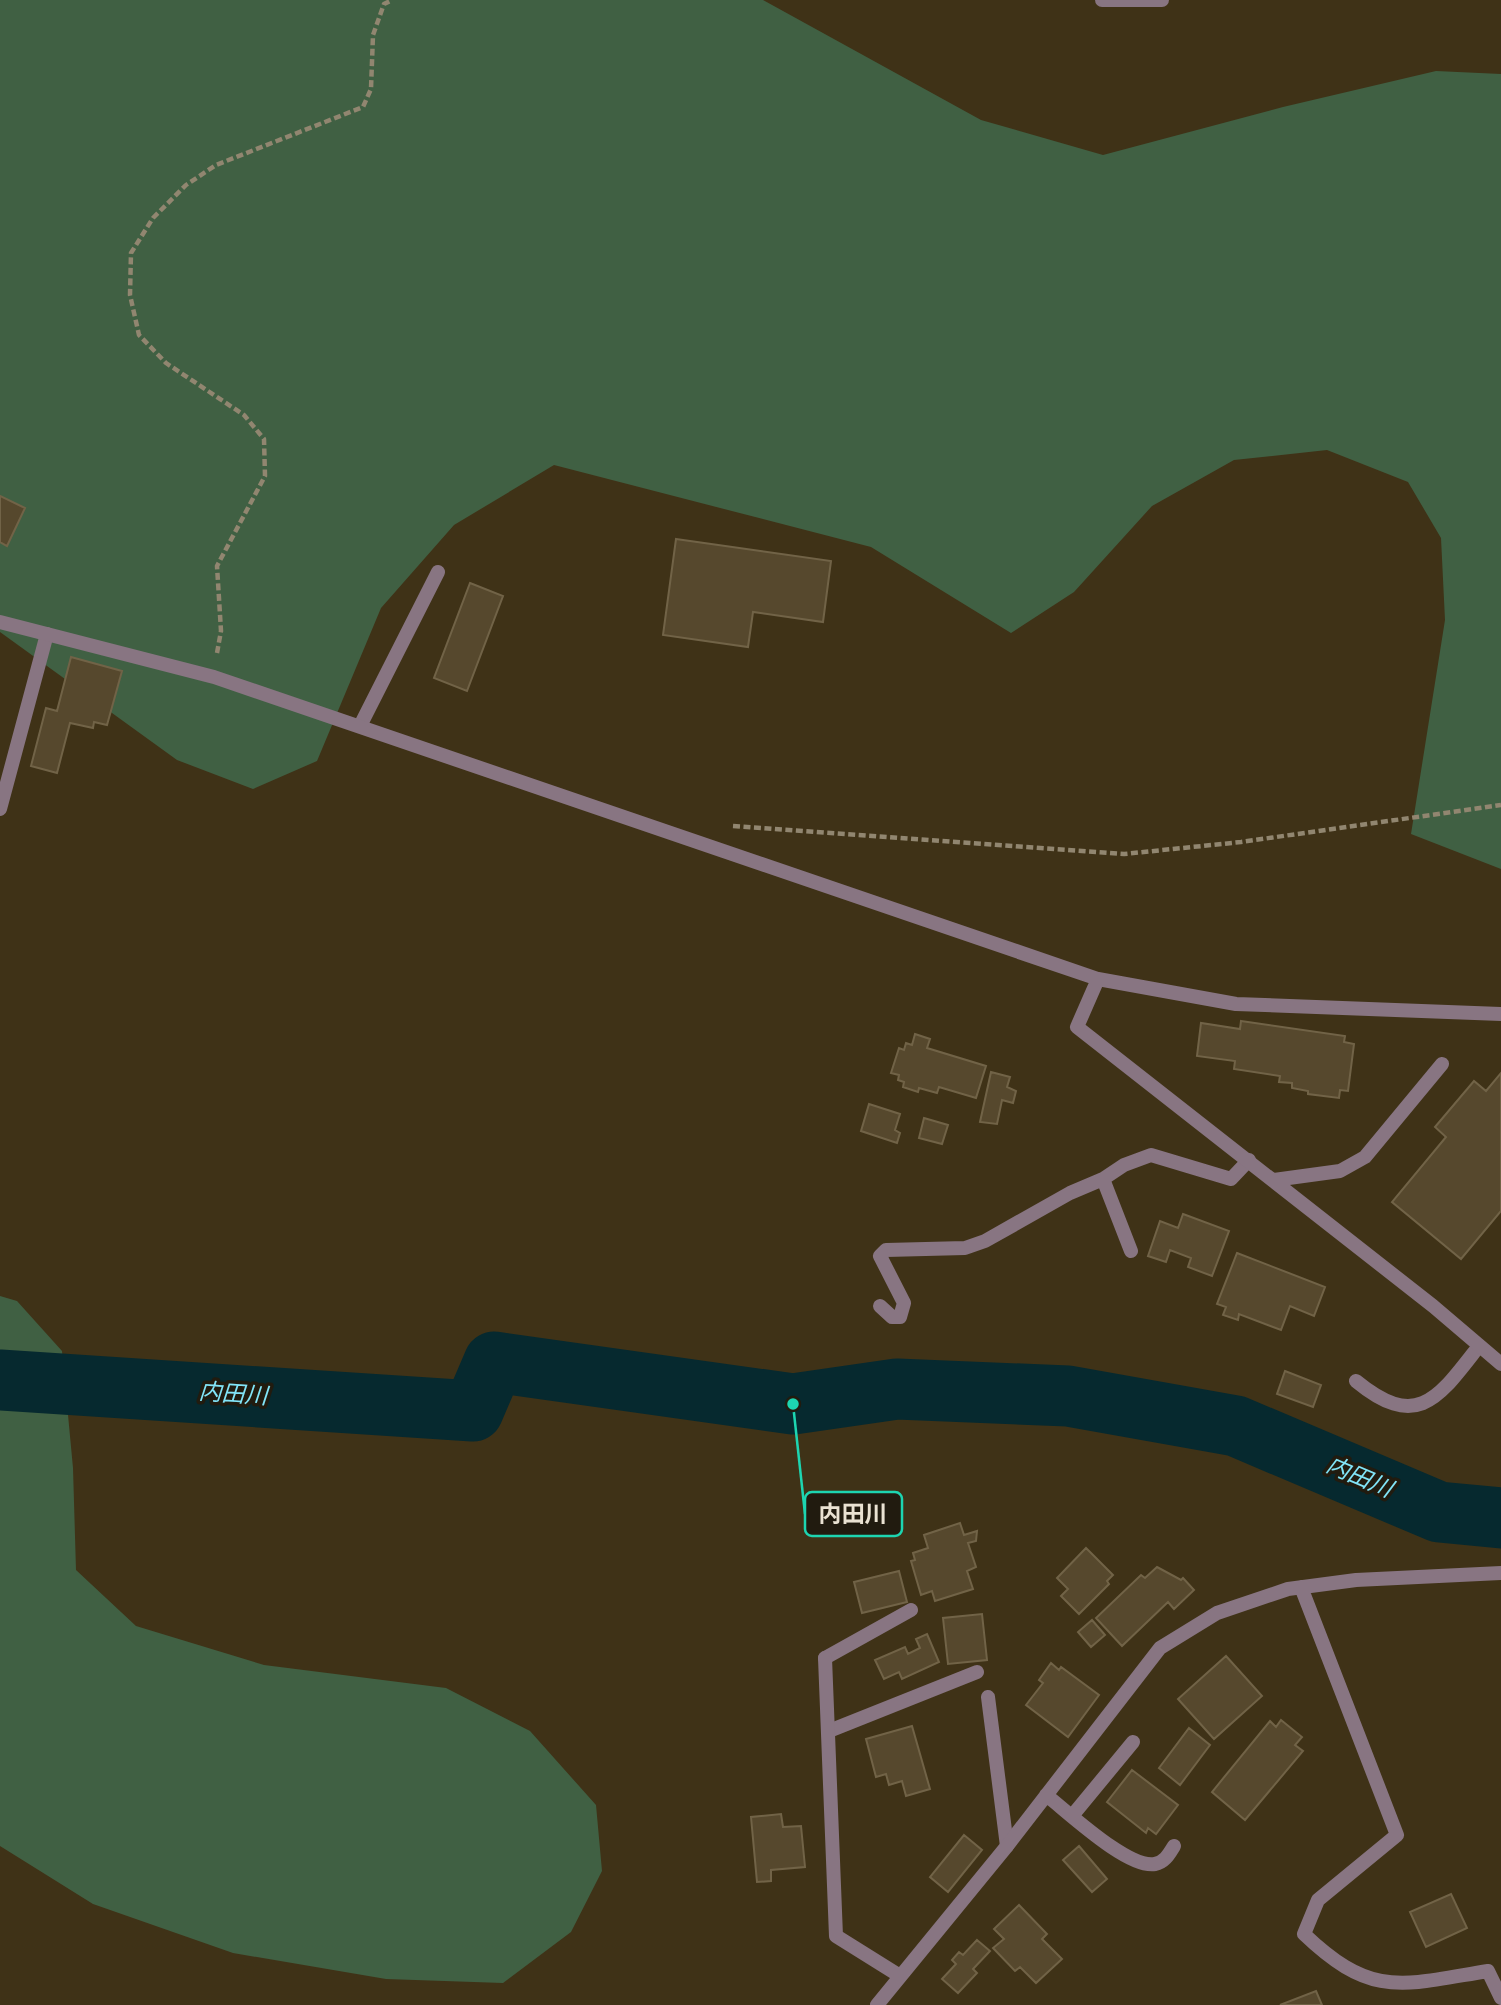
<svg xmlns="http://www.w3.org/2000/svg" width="1501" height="2005" font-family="'Alegreya Sans','Noto Sans JP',sans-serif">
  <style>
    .green { fill: #406043 }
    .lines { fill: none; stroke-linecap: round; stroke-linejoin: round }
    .river { stroke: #06292f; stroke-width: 61 }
    .building { fill: #56482d; stroke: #716347; stroke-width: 2 }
    .path { stroke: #918670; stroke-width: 4.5; stroke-dasharray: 7 3.5; stroke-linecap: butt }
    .service { stroke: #887582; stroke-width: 14 }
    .minor { stroke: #887582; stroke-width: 14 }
    .labels { text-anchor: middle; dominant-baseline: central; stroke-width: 7; stroke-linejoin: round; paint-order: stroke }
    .water-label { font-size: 23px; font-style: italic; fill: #82e5f8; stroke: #211b0f }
    .leader { fill: none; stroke: #1dd5b1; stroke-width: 2.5 }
    .callout-dot { fill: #1dd5b1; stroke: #211b0f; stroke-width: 2.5 }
    .callout { fill: #211b0f; stroke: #1dd5b1; stroke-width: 2.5 }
    .callout-label { font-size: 23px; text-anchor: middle; font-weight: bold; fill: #eae2d2 }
  </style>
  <rect width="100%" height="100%" fill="#3f3217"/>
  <path class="green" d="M0 0H763L981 120 1103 155 1283 107 1436 71 1501 74V869L1411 834 1445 620 1441 538 1408 482 1327 450 1234 460 1152 506 1074 592 1011 633 871 547 554 465 454 525 381 608 317 761 253 789 177 760 0 632Z
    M0 1296 17 1301 62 1351 73 1468 76 1570 136 1626 264 1665 446 1688 530 1731 596 1805 602 1871 571 1932 503 1983 386 1979 233 1953 93 1904 0 1846Z"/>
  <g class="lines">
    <path class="river" d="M0 1380 473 1411 494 1362 793 1404 897 1389 1068 1396 1236 1426 1439 1512 1501 1518"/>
  </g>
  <path class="building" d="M0 496 25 508 7 546 0 542Z
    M676 539 831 561 823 622 753 612 748 647 663 635Z
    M470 583 503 596 467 691 434 678Z
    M71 657 122 671 107 725 94 722 93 728 70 723 57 773 31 766 46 708 57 711Z
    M1241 1021 1345 1036 1344 1042 1354 1044 1348 1091 1340 1090 1339 1098 1308 1094V1091L1292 1088V1083L1279 1082 1280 1076 1234 1069 1235 1061 1197 1056 1201 1023 1240 1029Z
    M915 1034 930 1039 927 1048 986 1066 976 1098 939 1087 937 1093 919 1088 918 1092 903 1087 904 1082 898 1080 899 1075 891 1073 899 1048 904 1050 906 1043 912 1045Z
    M991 1072 1010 1077 1007 1087 1016 1091 1013 1103 1002 1100 997 1124 980 1122Z
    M1501 1073V1211L1461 1259 1392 1202 1446 1137 1435 1127 1474 1081 1486 1091Z
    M869 1104 900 1114 895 1130 900 1133 897 1143 861 1131Z
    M924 1118 948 1125 942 1144 919 1138Z
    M1183 1214 1229 1231 1212 1276 1188 1267 1191 1258 1170 1250 1166 1262 1148 1256 1160 1221 1178 1228Z
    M1237 1253 1325 1287 1314 1316 1290 1306 1281 1330 1239 1314 1238 1320 1223 1315 1226 1307 1217 1304Z
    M1285 1371 1321 1385 1313 1407 1277 1394Z
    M960 1523 964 1535 977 1531 976 1541 968 1543 976 1567 967 1571 973 1589 935 1601 932 1591 921 1595 911 1561 915 1560 913 1553 928 1548 924 1535Z
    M1086 1548 1113 1575 1107 1581 1109 1584 1079 1614 1061 1596 1068 1589 1057 1578Z
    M1157 1567 1181 1580 1183 1578 1194 1590 1174 1609 1168 1602 1122 1646 1096 1618 1141 1575 1145 1578Z
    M899 1571 907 1602 862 1613 854 1582Z
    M982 1614 987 1660 948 1664 943 1618Z
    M1092 1620 1105 1635 1091 1647 1078 1632Z
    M927 1634 939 1662 902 1679 899 1672 884 1679 875 1660 905 1647 908 1654 920 1648 916 1639Z
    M1226 1656 1262 1696 1214 1739 1178 1699Z
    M1051 1663 1059 1670 1061 1667 1099 1695 1068 1737 1026 1705 1043 1683 1039 1680Z
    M1281 1720 1302 1737 1295 1745 1303 1751 1245 1820 1212 1792 1270 1721 1276 1727Z
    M912 1726 930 1789 906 1796 902 1781 889 1785 886 1774 876 1777 866 1739Z
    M1189 1728 1210 1745 1180 1785 1159 1768Z
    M1132 1770 1178 1805 1156 1834 1148 1828 1146 1833 1107 1802Z
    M781 1814 783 1827 801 1826 805 1867 771 1870V1881L757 1882 751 1817Z
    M964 1835 982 1850 948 1892 930 1877Z
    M1079 1846 1107 1879 1092 1892 1063 1860Z
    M1451 1894 1467 1928 1426 1947 1410 1912Z
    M1019 1905 1047 1934 1042 1939 1062 1959 1036 1983 1020 1967 1015 1971 993 1948 1004 1939 994 1929Z
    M977 1940 990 1951 973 1969 977 1973 958 1993 942 1979 956 1964 952 1960 959 1952 963 1955Z
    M1316 1991 1322 2005H1280Z"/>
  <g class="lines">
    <path class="path" d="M217 653 221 631 217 566 265 476 264 439 244 415 166 363 139 335 130 295 131 253 153 218 186 185 216 165 363 107 371 89 373 35 384 4 392 0
      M733 826 1124 854 1241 842 1501 805"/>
    <path class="service" d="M360 726 438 572
      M0 809 47 634
      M1131 1251 1103 1179 1124 1165 1151 1155 1231 1179 1249 1160
      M880 1306 892 1317H900L904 1303 880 1256 886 1250 965 1248 985 1241 1070 1193 1103 1179
      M1356 1381C1418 1432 1439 1397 1479 1346
      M825 1658 911 1610
      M988 1697 1007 1846
      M829 1731 977 1672"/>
    <path class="minor" d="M1102 0H1162
      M0 622 214 677 1098 979 1236 1004 1501 1014
      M1098 979 1077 1027 1433 1306 1501 1364
      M1274 1180 1340 1171 1365 1157 1442 1064
      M1301 1587 1397 1835 1318 1900 1304 1934C1372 1999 1402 1985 1488 1971L1501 1998
      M825 1658 836 1936 900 1976
      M1046 1795C1068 1812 1128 1869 1155 1864 1165 1862 1169 1854 1174 1846
      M1072 1816 1133 1742
      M877 2005 1007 1846 1160 1648 1217 1613 1288 1589 1356 1580 1501 1573"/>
  </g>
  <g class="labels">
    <g class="water-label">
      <text transform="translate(233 1395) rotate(4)">内田川</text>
      <text transform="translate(1359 1478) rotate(23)">内田川</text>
    </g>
  </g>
  <path class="leader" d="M793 1404L805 1514"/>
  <circle class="callout-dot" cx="793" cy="1404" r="7"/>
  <rect class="callout" x="805" y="1492" width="97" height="44" rx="7"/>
  <g class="callout-label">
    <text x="853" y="1522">内田川</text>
  </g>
</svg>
